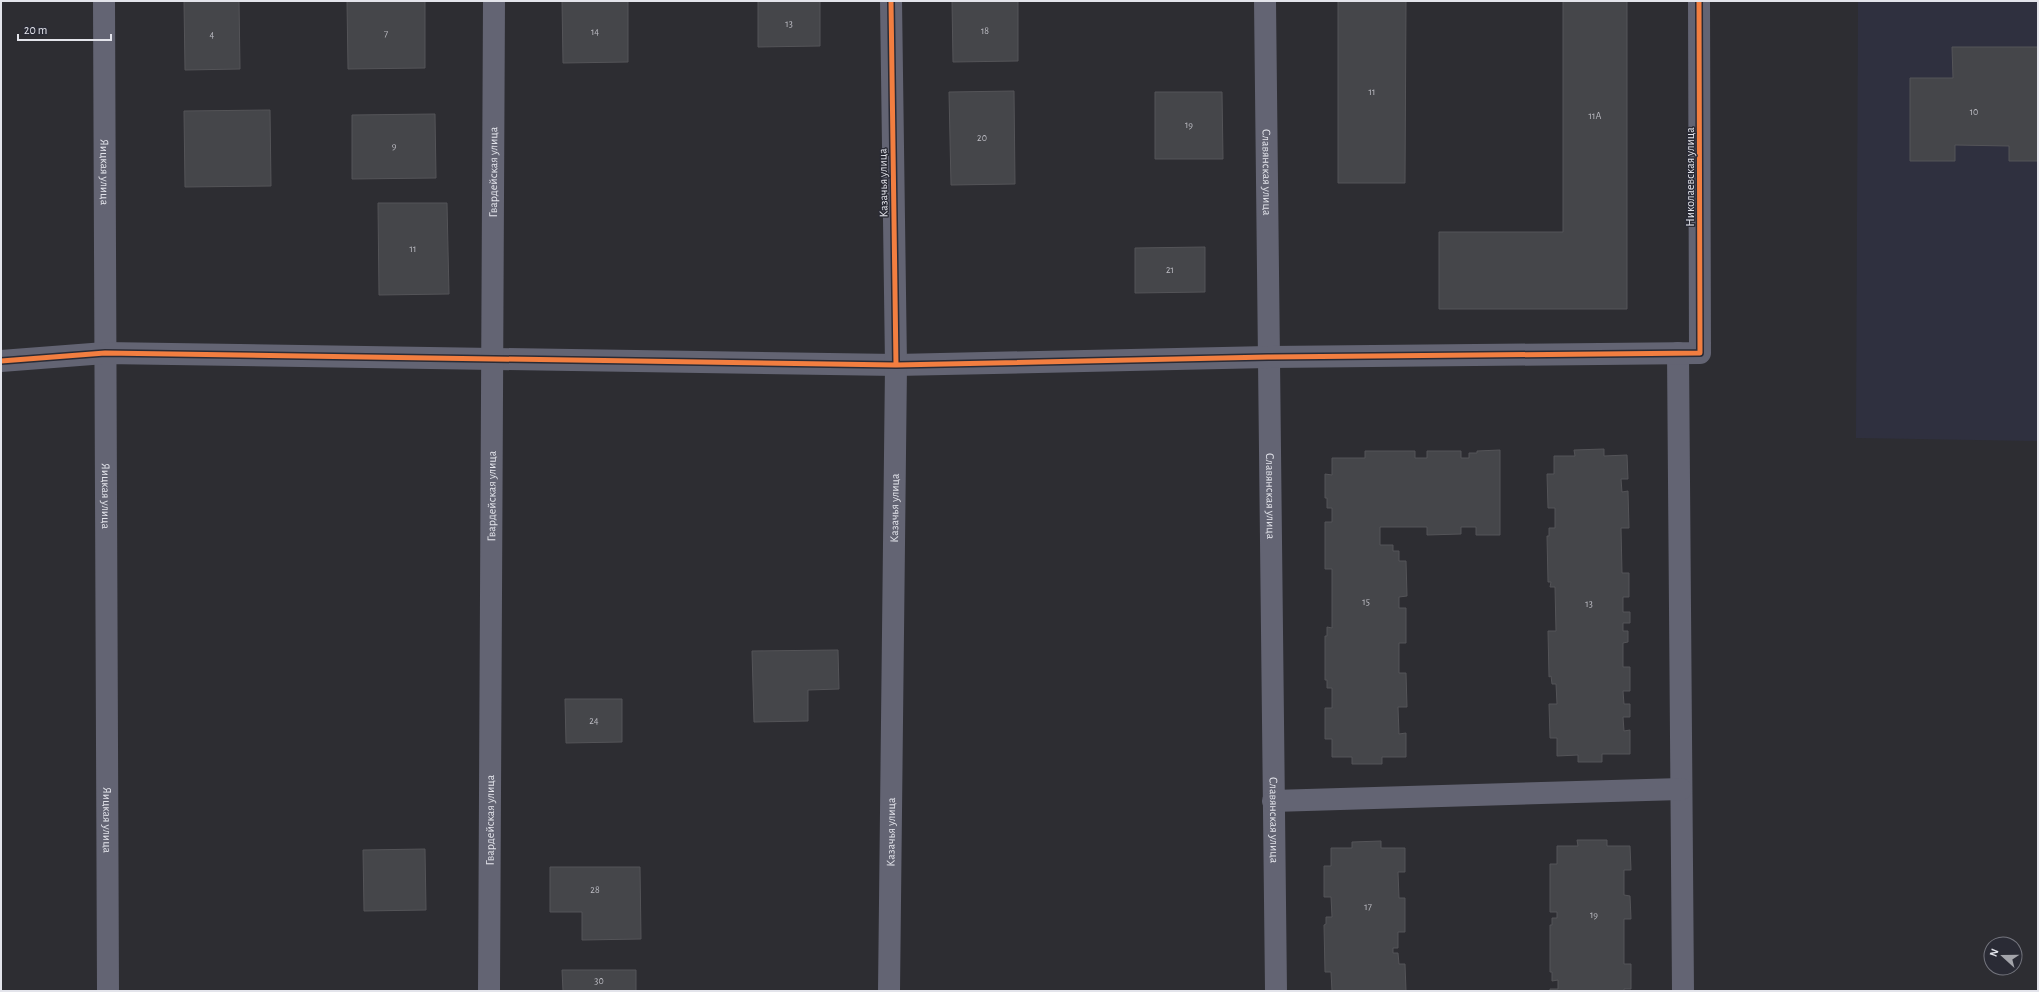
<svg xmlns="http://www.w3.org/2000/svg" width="2039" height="992" font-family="'Alegreya Sans',sans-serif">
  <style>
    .built { fill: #2f303f }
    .building { fill: #45464a; stroke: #545458 }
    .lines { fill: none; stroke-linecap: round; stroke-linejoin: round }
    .minor { stroke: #636473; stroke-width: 22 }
    .cycleway-casing { stroke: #2a2b35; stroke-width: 8 }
    .cycleway { stroke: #f27e40; stroke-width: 5 }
    .labels { text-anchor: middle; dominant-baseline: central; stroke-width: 3; stroke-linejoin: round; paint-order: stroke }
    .number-label { font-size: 10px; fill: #bcbcc3 }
    .street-label { font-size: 12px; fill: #e3e4eb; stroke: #2a2b35 }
  </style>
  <rect width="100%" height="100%" fill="#2d2d32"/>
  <path class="built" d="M1858 1H2038V441L1856 438Z"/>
  <path class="building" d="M184 1H239L240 69 185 70Z
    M347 1H425V68L348 69Z
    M562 1H628V62L563 63Z
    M758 1H820V46L758 47Z
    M952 1H1018V61L953 62Z
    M1338 1H1406L1405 183H1338Z
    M1563 1H1627V309H1439V232H1563Z
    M1952 47H2038V161H2009V146L1955 145V161H1910V78H1953Z
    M1014 91 1015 184 951 185 949 92Z
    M1155 92H1222L1223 159H1155Z
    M270 110 271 186 185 187 184 111Z
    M435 114 436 178 352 179V115Z
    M378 203H447L449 294 379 295Z
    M1205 247V292L1135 293V248Z
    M1604 449V456L1627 455 1628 479H1621L1622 492 1628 491 1629 528H1621L1622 573H1629V597H1623V612H1630V623H1623V631H1628V642L1623 643V667H1630V691H1623L1624 704H1630V717H1623L1624 731 1630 730V754H1602V762H1578V755L1557 756V738H1550L1549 704H1557L1556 684H1552L1551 676 1549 677 1548 631H1556L1555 587H1550L1551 582H1548L1547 536H1549V528H1555V508H1548L1547 474H1554V456H1575L1574 450Z
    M1500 450V535H1476V527H1461V534L1427 535V527H1380V545H1393V551H1399V561H1406L1407 596 1399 597V608H1406V643H1399V673H1406L1407 707H1398L1399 734 1406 733V757H1382V764H1352V757H1332V739H1325V708H1332V688H1327V680H1325V636H1327V627L1332 628V569H1325V522H1332V508H1327V498H1325V474L1332 475V458H1365V451H1415V458H1427V451H1461V458H1469V453H1477V451Z
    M838 650 839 689 808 690V721L754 722 752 651Z
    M565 699H622V742L566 743Z
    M1577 840H1607V846H1630L1631 870H1624V895L1630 896 1631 919H1624V964H1631V989H1624V991H1550V989H1558V980L1552 981V972H1550V925H1552V918H1557V912H1550V864H1557V846H1578Z
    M1381 841V848H1405V872H1398L1399 898H1405V932H1398V948H1393V953H1398L1399 964H1405L1406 991H1332L1331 972H1325L1324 925 1326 924V917H1332L1331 897H1324V866H1331V848H1352V842Z
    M425 849 426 910 364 911 363 850Z
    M550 867H640L641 939 582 940V912H550Z
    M562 970H636V991H563Z"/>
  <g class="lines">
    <g class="minor">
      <path id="s1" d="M104 1 108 991"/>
      <path id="s2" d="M1265 1 1276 991"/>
      <path d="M1678 353 1683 991"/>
      <path d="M1 361 105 353 896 365 1268 357 1700 353 1699 1"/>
      <path d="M1273 801 1681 789"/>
      <path id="s3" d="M489 991 494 1"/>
      <path id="s4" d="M889 991 896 365 891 1"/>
    </g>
    <g class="cycleway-casing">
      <path id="cycleway" d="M891 1 896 365
        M1 361 105 353 896 365 1268 357 1700 353 1699 1"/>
    </g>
    <use href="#cycleway" class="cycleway"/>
  </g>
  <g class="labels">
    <g class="number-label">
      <text x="789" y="24">13</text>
      <text x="985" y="31">18</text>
      <text x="595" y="32">14</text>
      <text x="386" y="34">7</text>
      <text x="212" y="35">4</text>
      <text x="1372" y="92">11</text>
      <text x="1974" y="112">10</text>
      <text x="1595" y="116">11А</text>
      <text x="1189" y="125">19</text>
      <text x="982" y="138">20</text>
      <text x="394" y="146">9</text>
      <text x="413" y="249">11</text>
      <text x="1170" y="270">21</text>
      <text x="1366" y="602">15</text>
      <text x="1589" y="604">13</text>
      <text x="594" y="721">24</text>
      <text x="595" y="890">28</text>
      <text x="1368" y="907">17</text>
      <text x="1594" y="915">19</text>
      <text x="599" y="981">30</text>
    </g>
    <g class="street-label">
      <text stroke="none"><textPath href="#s1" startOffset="171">Яицкая улица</textPath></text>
      <text stroke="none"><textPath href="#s3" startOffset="819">Гвардейская улица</textPath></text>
      <text stroke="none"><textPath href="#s2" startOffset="171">Славянская улица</textPath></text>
      <text transform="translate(1690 177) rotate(-90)">Николаевская улица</text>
      <text transform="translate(883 183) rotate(-91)">Казачья улица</text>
      <text stroke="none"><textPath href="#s1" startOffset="495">Яицкая улица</textPath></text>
      <text stroke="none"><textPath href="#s3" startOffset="495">Гвардейская улица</textPath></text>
      <text stroke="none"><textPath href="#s2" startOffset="495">Славянская улица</textPath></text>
      <text stroke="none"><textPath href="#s4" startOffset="483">Казачья улица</textPath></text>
      <text stroke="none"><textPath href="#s1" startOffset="819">Яицкая улица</textPath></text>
      <text stroke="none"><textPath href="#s3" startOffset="171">Гвардейская улица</textPath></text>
      <text stroke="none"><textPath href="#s2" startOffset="819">Славянская улица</textPath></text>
      <text stroke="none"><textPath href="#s4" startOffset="159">Казачья улица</textPath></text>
    </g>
  </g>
  <rect width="2039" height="992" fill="none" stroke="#e3e4eb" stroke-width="4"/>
  <g transform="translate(2003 956) rotate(291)"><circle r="19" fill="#2a2b35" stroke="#74757e"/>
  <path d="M0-3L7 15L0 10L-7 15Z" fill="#a3a4aa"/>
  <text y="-6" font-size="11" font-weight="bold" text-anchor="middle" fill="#e3e4eb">N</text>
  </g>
  <path d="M18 34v6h93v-6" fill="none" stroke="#e3e4eb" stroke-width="2"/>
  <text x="24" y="34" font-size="12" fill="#e3e4eb" stroke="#2a2b35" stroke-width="3" paint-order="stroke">20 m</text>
</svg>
